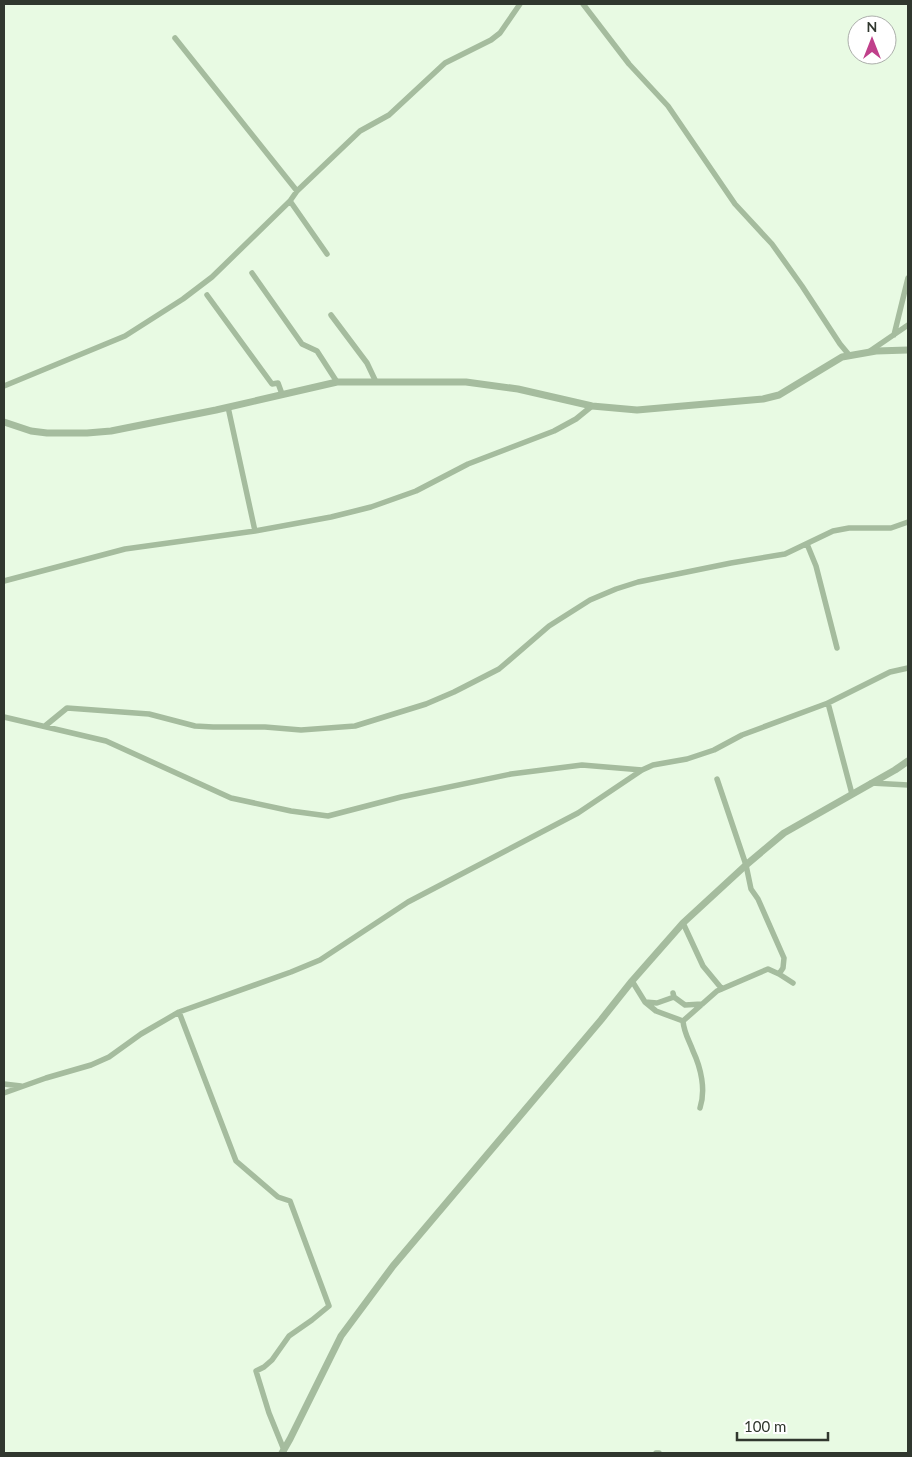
<svg xmlns="http://www.w3.org/2000/svg" width="912" height="1457" font-family="Lato,sans-serif">
  <style>
    .lines { fill: none; stroke-linecap: round; stroke-linejoin: round }
    .minor { stroke: #a5bc9e; stroke-width: 5.5 }
    .tertiary { stroke: #a5bc9e; stroke-width: 7 }
  </style>
  <rect width="100%" height="100%" fill="#e8fae3"/>
  <g class="lines">
    <path class="minor" d="M583 4 629 64 668 106 735 204 772 244 802 286 840 344 850 356
      M175 38 297 191
      M290 201 327 254
      M252 273 302 344 317 351 337 382
      M207 295 272 384 278 383 282 394
      M331 315 367 363 376 382
      M894 335 908 278
      M870 351 908 325
      M4 386 125 336 183 299 212 277 290 201 297 191 360 131 389 115 445 63 491 40 500 33 520 4
      M228 407 255 531
      M807 544 816 566 837 648
      M4 581 125 549 255 531 331 517 371 507 416 491 468 464 554 431 576 419 592 406
      M828 703 852 794
      M4 717 106 741 231 798 291 811 328 816 401 797 511 774 582 765 642 770
      M45 726 67 708 149 714 195 726 213 727H265L301 730 355 726 426 704 454 692 499 669 549 626 590 600 616 589 638 582 731 563 785 554 833 531 849 528H891L908 522
      M717 779 746 865 751 889 758 899 784 958 783 968 779 974
      M871 783 908 785
      M683 923 703 966 722 989
      M632 981 645 1002 656 1011 683 1021C684 1033 689 1040 693 1051 701 1068 706 1090 700 1108
      M674 997 685 1005 702 1004
      M645 1002 657 1003 674 997 673 993
      M179 1012 236 1161 278 1197 290 1201 329 1306 312 1320 289 1336 272 1360 264 1367 256 1371 269 1413 284 1450
      M683 1021 717 991 768 969 779 974 793 983
      M4 1084 21 1086
      M4 1093 46 1078 91 1065 109 1057 141 1034 179 1012 291 972 320 960 408 902 578 813 642 770 653 765 687 759 714 750 742 735 828 703 890 672 908 668
      M656 1453H659"/>
    <path class="tertiary" d="M4 422 31 431 47 433H87L111 431 216 410 337 382H466L518 389 592 406 637 410 763 399 779 395 842 357 876 351 908 350
      M282 1453 290 1439 341 1336 393 1266 601 1020 632 981 683 923 746 865 784 833 895 770 908 761"/>
  </g>
  <rect width="912" height="1457" fill="none" stroke="#30372e" stroke-width="10"/>
  <g transform="translate(872 40)"><circle r="24" fill="#ffffff" stroke="#acafab"/>
  <path d="M0-4L9 19L0 12L-9 19Z" fill="#c0408b"/>
  <text y="-8" font-size="14" font-weight="bold" text-anchor="middle" fill="#30372e">N</text>
  </g>
  <path d="M737 1432v8h91v-8" fill="none" stroke="#30372e" stroke-width="2.5"/>
  <text x="744" y="1432" font-size="15" fill="#30372e" stroke="#ffffff" stroke-width="4" paint-order="stroke">100 m</text>
</svg>
